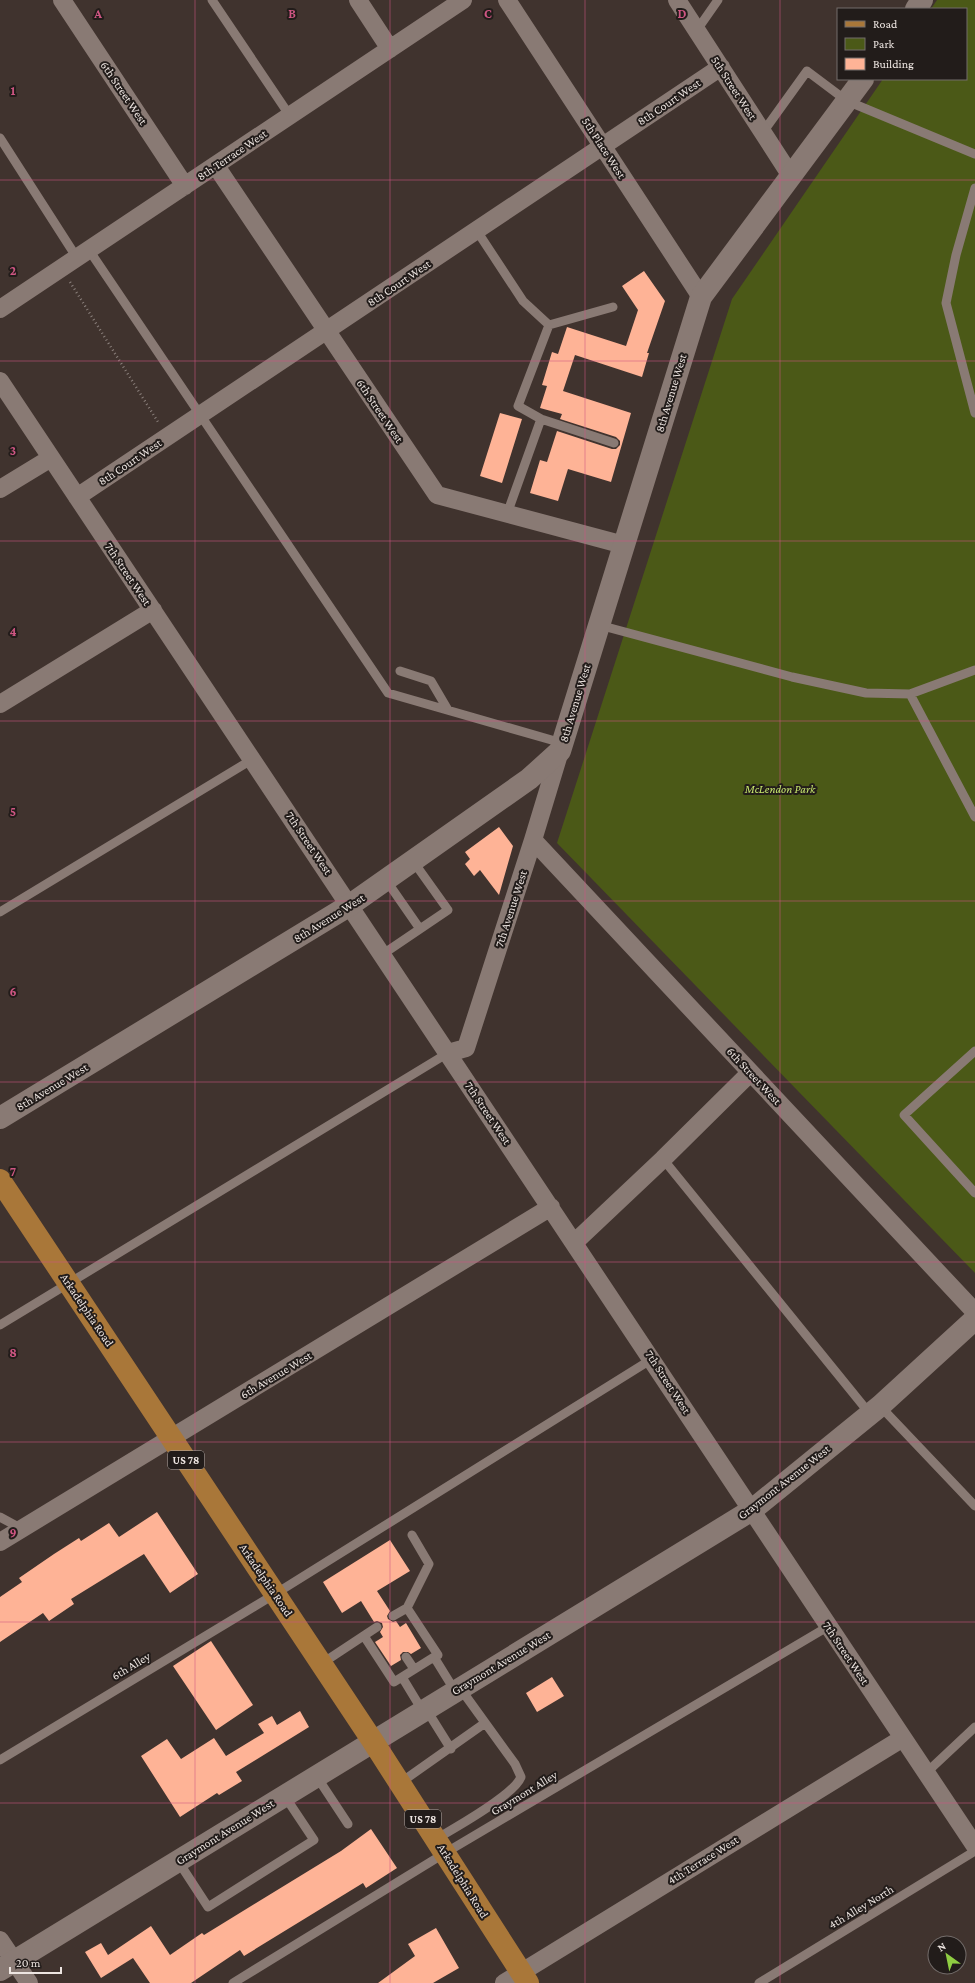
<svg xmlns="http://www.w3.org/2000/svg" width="975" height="1983" font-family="'Crimson Pro',serif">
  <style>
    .green { fill: #4b5917 }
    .building { fill: #feb396 }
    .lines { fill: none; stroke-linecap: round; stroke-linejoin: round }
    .path { stroke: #8b807c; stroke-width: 2.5; stroke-dasharray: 1 3; stroke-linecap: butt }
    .service { stroke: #897a74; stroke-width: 9 }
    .minor { stroke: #897a74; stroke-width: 18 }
    .secondary { stroke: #897a74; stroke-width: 22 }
    .primary { stroke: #a97739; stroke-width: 22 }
    .grid { fill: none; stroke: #cf5683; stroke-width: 1; stroke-opacity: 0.55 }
    .labels { text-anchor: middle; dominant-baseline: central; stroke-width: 4; stroke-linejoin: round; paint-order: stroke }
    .shield { fill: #221c1a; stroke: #b0a9a5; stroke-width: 1 }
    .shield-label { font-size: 11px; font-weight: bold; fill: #ede5e1 }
    .street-label { font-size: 12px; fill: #ede5e1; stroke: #221c1a }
    .park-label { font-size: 12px; font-style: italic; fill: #c7e66e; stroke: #221c1a }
    .grid-label { font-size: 13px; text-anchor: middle; font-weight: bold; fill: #cf5683; stroke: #221c1a; stroke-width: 4; stroke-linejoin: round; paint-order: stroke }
  </style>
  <rect width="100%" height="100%" fill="#40332e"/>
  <path class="green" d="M937 0H975V1273L557 843 732 299 883 79H966V9H931Z"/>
  <path class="building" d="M644 271 665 301 647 353H649L642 377 575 355 563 391 631 413 611 482 568 469 558 501 530 493 540 460 547 462 557 431 612 449H616L620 445V441L616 437 560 419 562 414 540 408 547 386 542 385 552 352 558 354 567 327 626 346 638 310 622 286Z
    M500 413 522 419 502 483 480 476Z
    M499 827 513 846 499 895 480 870 474 876 465 864 470 859 465 852Z
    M157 1512 198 1574 170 1593 144 1554 71 1599 74 1604 49 1621 43 1613 0 1642V1597L22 1582 19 1578 54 1554 79 1538 81 1541 109 1523 119 1537Z
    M390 1540 410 1571 377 1591 390 1611 387 1616 388 1619 393 1622 396 1621 400 1627 406 1623 421 1648 411 1654 408 1652H403L400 1655 401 1660 391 1666 375 1642 383 1637 380 1632 383 1627 382 1623 377 1621 374 1622 361 1601 342 1613 323 1582Z
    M211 1641 253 1705 216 1730 173 1666Z
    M552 1677 564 1696 537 1712 526 1693Z
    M300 1711 309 1727 236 1772 242 1781 219 1795 217 1793 180 1817 141 1756 167 1739 181 1759 214 1738 226 1756 264 1733 258 1724 272 1716 277 1725Z
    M371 1829 397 1868 366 1888 363 1883 244 1956 240 1950 191 1983H150L133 1958 101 1978 85 1952 101 1943 108 1955 151 1926 170 1955 202 1933 204 1935 341 1851Z
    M436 1928 459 1968 433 1983H378L415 1956 408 1944Z"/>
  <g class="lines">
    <path class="path" d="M70 282 158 422"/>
    <path class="service" d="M212 0 290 116
      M697 30 718 0
      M763 132 807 71 847 101 975 154
      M0 138 77 258
      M975 188 956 255 946 303 975 413
      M477 231 523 301 549 325
      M89 250 388 693 562 743
      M541 419 518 406 549 325 613 307
      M507 514 541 419 614 443
      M599 625 792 677 866 693 910 694 975 670
      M400 671 431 681 448 710
      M910 694 975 817
      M386 880 420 929
      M0 912 253 759
      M383 954 448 910 413 861
      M975 1051 904 1115 975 1193
      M663 1159 870 1414
      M0 1325 448 1053
      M880 1406 975 1506
      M0 1517 22 1529
      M407 1608 438 1655 434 1657 455 1691
      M393 1616 407 1608 429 1564 412 1535
      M364 1636 394 1682 434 1657
      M406 1657 414 1669
      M321 1664 377 1627
      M402 1677 422 1710
      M426 1709 451 1749
      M0 1760 275 1594 652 1359
      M926 1773 975 1727
      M317 1777 348 1824
      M400 1783 485 1723
      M436 1839C455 1828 514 1795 521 1777L515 1764 460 1688
      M178 1861 208 1907 314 1840 284 1795
      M233 1983 445 1853 829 1626
      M759 1983 975 1851"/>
    <path class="minor" d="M62 0 185 186
      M358 0 390 49
      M507 0 701 297
      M677 0 791 176
      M216 166 437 495 624 545
      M0 309 463 0
      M0 381 975 1846
      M0 489 51 458
      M77 497 721 67
      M0 704 153 610
      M533 840 975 1312
      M448 1053 466 1048 533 840 560 751
      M575 1242 663 1159 750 1073
      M0 1542 551 1207
      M0 1940 29 1983
      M504 1983 903 1738"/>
    <path class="secondary" d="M916 9 922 0
      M0 1118 350 905 529 779 560 751 701 297 863 79
      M0 1970 752 1510 880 1406 975 1319"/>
    <path class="primary" d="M0 1180 372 1740 528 1983"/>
  </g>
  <path class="grid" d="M195 0V1983M390 0V1983M585 0V1983M780 0V1983M0 180H975M0 361H975M0 541H975M0 721H975M0 901H975M0 1082H975M0 1262H975M0 1442H975M0 1622H975M0 1803H975"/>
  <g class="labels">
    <g class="shield">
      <rect x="168" y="1451" width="36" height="18" rx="3"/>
      <rect x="405" y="1810" width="36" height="18" rx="3"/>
    </g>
    <g class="shield-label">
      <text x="186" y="1460">US 78</text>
      <text x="423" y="1819">US 78</text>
    </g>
    <g class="street-label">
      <text transform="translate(734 88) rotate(57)">5th Street West</text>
      <text transform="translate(124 93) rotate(56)">6th Street West</text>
      <text transform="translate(669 102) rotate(-34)">8th Court West</text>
      <text transform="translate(604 148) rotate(57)">5th Place West</text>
      <text transform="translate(232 155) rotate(-34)">8th Terrace West</text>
      <text transform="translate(399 283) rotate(-34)">8th Court West</text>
      <text transform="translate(671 393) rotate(-73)">8th Avenue West</text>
      <text transform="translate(380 411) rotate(56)">6th Street West</text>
      <text transform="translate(130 462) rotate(-34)">8th Court West</text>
      <text transform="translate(128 574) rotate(56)">7th Street West</text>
      <text transform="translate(575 703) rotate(-73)">8th Avenue West</text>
      <text transform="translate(309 843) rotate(56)">7th Street West</text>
      <text transform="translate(511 909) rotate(-72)">7th Avenue West</text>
      <text transform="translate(329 918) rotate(-32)">8th Avenue West</text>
      <text transform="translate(754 1076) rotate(47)">6th Street West</text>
      <text transform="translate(52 1087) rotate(-31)">8th Avenue West</text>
      <text transform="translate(488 1113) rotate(56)">7th Street West</text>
      <text transform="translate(87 1310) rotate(56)">Arkadelphia Road</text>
      <text transform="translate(276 1375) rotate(-31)">6th Avenue West</text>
      <text transform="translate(668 1382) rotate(57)">7th Street West</text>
      <text transform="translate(784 1482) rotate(-38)">Graymont Avenue West</text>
      <text transform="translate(266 1580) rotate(56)">Arkadelphia Road</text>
      <text transform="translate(846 1653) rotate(56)">7th Street West</text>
      <text transform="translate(501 1663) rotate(-31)">Graymont Avenue West</text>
      <text transform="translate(131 1666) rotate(-31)">6th Alley</text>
      <text transform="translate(524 1793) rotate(-31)">Graymont Alley</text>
      <text transform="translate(225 1832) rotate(-32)">Graymont Avenue West</text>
      <text transform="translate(703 1860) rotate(-32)">4th Terrace West</text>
      <text transform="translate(463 1881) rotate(58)">Arkadelphia Road</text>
      <text transform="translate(861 1907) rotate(-31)">4th Alley North</text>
    </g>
    <g class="park-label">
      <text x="780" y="789">McLendon Park</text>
    </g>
  </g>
  <g class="grid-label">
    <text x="98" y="18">A</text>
    <text x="292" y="18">B</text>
    <text x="488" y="18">C</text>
    <text x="682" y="18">D</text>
    <text x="13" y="95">1</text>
    <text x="13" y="275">2</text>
    <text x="13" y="455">3</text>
    <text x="13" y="636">4</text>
    <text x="13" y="816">5</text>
    <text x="13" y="996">6</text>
    <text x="13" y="1176">7</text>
    <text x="13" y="1357">8</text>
    <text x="13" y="1537">9</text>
  </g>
  <rect x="837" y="8" width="130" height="72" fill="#221c1a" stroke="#736c6a"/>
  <rect x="845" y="21" width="20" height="6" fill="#a97739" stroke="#736c6a"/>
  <text x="873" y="28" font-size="12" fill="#ede5e1">Road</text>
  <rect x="845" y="38" width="20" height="12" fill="#4b5917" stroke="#736c6a"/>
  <text x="873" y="48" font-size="12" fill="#ede5e1">Park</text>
  <rect x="845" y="58" width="20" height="12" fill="#feb396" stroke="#736c6a"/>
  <text x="873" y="68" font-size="12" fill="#ede5e1">Building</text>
  <g transform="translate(947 1955) rotate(327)"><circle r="19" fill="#221c1a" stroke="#736c6a"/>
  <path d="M0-3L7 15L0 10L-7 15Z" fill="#8fcd42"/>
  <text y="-6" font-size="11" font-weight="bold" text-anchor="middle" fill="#ede5e1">N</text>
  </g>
  <path d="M10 1967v6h51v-6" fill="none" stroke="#ede5e1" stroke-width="2"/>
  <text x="16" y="1967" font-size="12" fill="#ede5e1" stroke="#221c1a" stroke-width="3" paint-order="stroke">20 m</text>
</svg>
